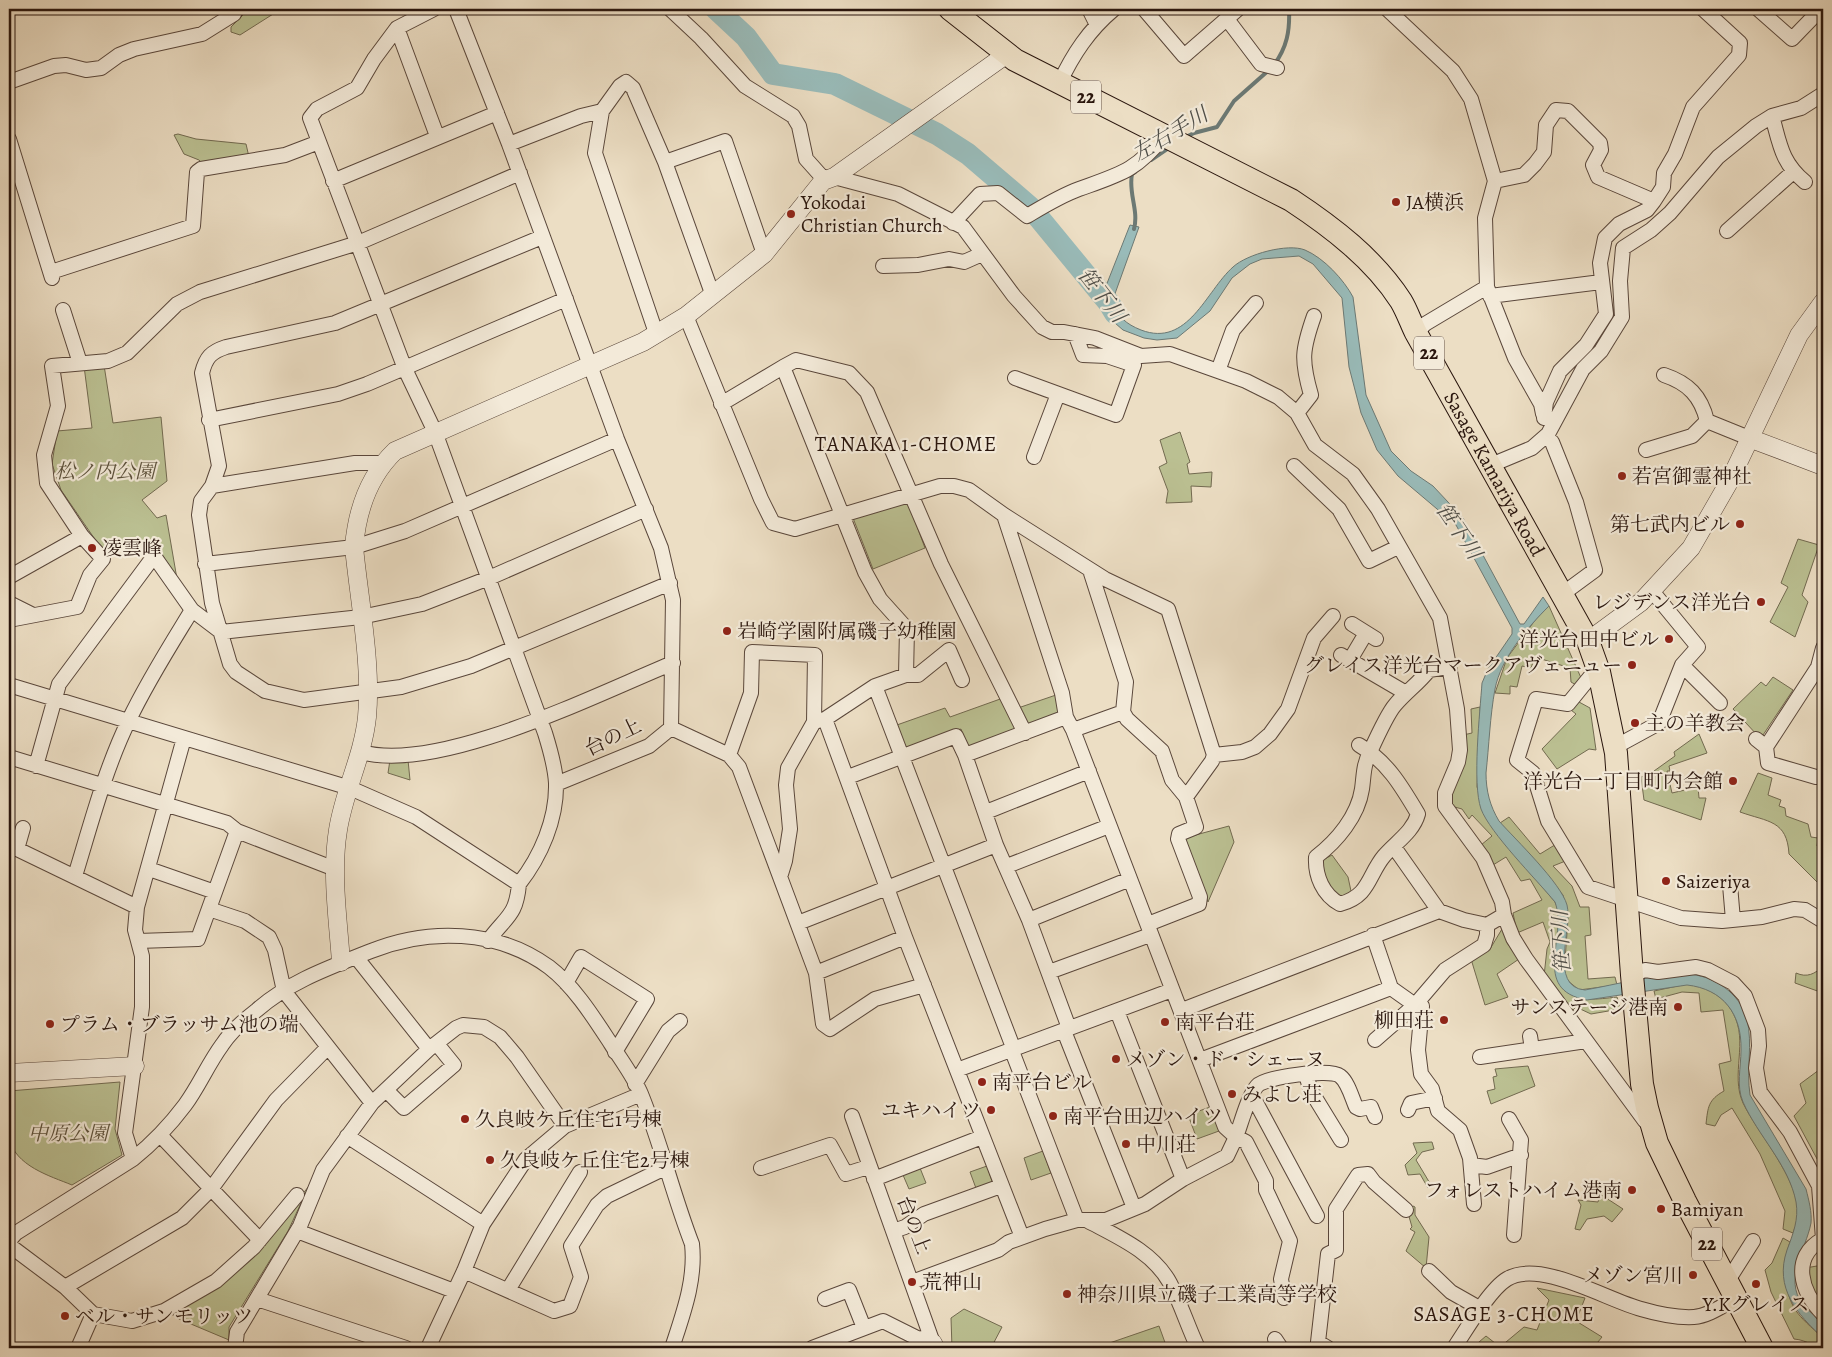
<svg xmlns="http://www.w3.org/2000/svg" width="1832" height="1357" font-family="Alegreya,'Noto Serif JP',serif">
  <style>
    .green { fill: #bbc092; stroke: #726a50 }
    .water { fill: #99bbb9; stroke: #6c7974 }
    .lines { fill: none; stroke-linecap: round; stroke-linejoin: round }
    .stream { stroke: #6c7974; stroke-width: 4 }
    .river { stroke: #99bbb9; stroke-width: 22 }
    .minor-casing { stroke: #5a473b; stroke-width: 16 }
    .tertiary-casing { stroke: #5a473b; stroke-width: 19 }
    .primary-casing { stroke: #29150d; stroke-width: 24 }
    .minor { stroke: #f3ead9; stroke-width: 14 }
    .tertiary { stroke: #f3ead9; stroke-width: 18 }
    .primary { stroke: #ecdec4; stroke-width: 22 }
    .poi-dot { fill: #8f2418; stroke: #f3ead9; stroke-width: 2 }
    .labels { text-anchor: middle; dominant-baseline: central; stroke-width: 4.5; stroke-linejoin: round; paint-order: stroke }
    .shield { fill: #f3ead9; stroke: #66554a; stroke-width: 1 }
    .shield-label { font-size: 19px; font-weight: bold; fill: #29150d }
    .poi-label { font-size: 20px; fill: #29150d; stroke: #f3ead9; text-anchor: start }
    .park-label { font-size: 20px; font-style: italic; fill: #5c513c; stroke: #f3ead9 }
    .street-label { font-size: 20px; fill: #29150d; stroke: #f3ead9 }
    .water-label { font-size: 21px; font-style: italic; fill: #504f49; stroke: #f3ead9 }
    .neighbourhood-label { font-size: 21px; letter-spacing: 1px; fill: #29150d; stroke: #f3ead9 }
  </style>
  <rect width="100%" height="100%" fill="#ecdec4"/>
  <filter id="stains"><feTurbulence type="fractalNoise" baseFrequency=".004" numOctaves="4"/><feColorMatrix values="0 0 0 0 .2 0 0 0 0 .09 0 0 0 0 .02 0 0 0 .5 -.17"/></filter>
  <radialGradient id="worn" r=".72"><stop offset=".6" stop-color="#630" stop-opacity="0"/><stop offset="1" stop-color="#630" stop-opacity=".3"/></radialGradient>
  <path class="green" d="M249 9H281L240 35 231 32V27Z
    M178 134 196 139 246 144 249 157 206 167 199 160 184 154 174 135Z
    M104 365 113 423 161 417 167 481 142 500 157 518 166 515 177 579 158 548 137 543 103 551 61 490 52 464 57 431 92 428 84 366Z
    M1180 432 1190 462 1187 464 1189 474 1212 472 1211 487 1191 486 1192 502 1166 503 1168 491 1159 467 1167 463 1160 440Z
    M908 502 925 548 873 569 853 518Z
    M1798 539 1819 545 1802 595 1808 602 1795 637 1770 622 1788 587 1781 583Z
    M1549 606 1582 680 1578 686 1571 682 1570 668 1535 657 1531 668 1522 666 1517 687 1510 686V694L1495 693 1507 658 1536 619Z
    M1773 677 1793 690 1763 735 1758 736 1733 709 1761 682 1766 686Z
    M1056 695 1060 713 1026 725 1018 708Z
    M1003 698 1018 728 968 748 961 729 904 750 894 726 945 708 950 717Z
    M1579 702 1590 708 1596 750 1589 749 1557 769 1542 749 1576 714 1571 710Z
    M1480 707 1477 787 1496 831 1555 902 1559 912 1563 989C1580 1003 1597 999 1617 997L1620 1009 1591 1014 1576 1007 1570 1013 1544 976 1547 949 1550 942 1543 922 1517 933 1513 913 1542 900 1530 879 1521 881 1506 857 1493 865 1481 845 1492 836 1472 815 1469 819 1462 809 1451 806 1449 794 1463 735 1472 733 1471 709Z
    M1699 734 1707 753 1669 766 1670 771H1667L1672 793 1698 787 1699 798H1706L1701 820 1644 800 1641 777 1654 773V771L1675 756 1674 752Z
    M390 760H408L410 780 388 773Z
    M1758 773 1772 778 1768 795 1781 800 1779 806 1785 808 1786 816 1808 824 1811 837 1818 838 1817 846 1823 848V888L1789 854C1787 820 1768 822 1740 812Z
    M1509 817 1540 854 1558 843 1568 860 1553 866 1572 886 1580 907H1589L1591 935 1585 936 1588 979 1615 977 1617 985 1579 990 1567 980 1564 974 1568 919 1563 895 1500 823Z
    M1229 826 1234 842 1208 902 1185 842 1188 837Z
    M1332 855 1348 877 1351 891 1343 897 1332 894 1319 862Z
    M1505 924 1507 943 1519 959 1497 974 1508 997 1485 1005 1471 959 1490 949Z
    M1823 966V993L1795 983 1796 973C1807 978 1815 974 1823 966Z
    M1687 984C1707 987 1723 995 1733 1013 1749 1042 1730 1074 1743 1103 1758 1134 1799 1179 1798 1214 1798 1220 1795 1227 1793 1233L1783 1229 1785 1211 1760 1154 1732 1108 1721 1115 1715 1126 1706 1124C1708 1107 1708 1100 1724 1091L1719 1064 1731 1061 1723 1010 1701 1012 1699 993 1682 992 1656 999 1654 991Z
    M1528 1066 1535 1086 1491 1104 1487 1091 1495 1089 1493 1077 1497 1076 1495 1069Z
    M1823 1067V1170L1794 1116 1806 1103 1800 1084Z
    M120 1082 115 1129 122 1155 72 1185C50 1176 15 1166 9 1138 6 1124 9 1106 9 1091Z
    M1210 1107 1219 1131 1197 1139 1188 1115Z
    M1432 1142 1434 1149 1422 1152 1416 1160 1431 1185 1428 1188 1420 1174 1408 1175 1405 1165 1417 1153 1413 1143Z
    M1043 1151 1051 1173 1031 1180 1024 1158Z
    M987 1166 992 1181 989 1186 977 1191 970 1172Z
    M920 1168 926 1183 909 1189 903 1175Z
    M309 1186 288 1231 229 1327V1340L179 1319 169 1312 261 1246Z
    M1600 1194 1623 1209 1612 1222 1604 1216 1587 1219 1580 1230 1575 1229 1581 1205 1578 1200 1598 1202Z
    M1413 1206 1415 1207V1215L1429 1237 1426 1268 1406 1251 1415 1232 1410 1229 1412 1227 1408 1213Z
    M1783 1238 1790 1242C1786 1253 1786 1261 1786 1273 1787 1308 1798 1315 1823 1338V1348C1814 1348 1808 1340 1794 1339L1771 1292 1765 1270 1772 1263Z
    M1823 1265V1301L1813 1297 1805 1268Z
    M1537 1288 1585 1298 1576 1321 1602 1337 1593 1348H1472L1486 1336 1500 1347 1524 1327 1537 1330 1549 1300Z
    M964 1309 1002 1327 991 1348H952L951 1318Z
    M1159 1326 1167 1348H1095Z"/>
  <path class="water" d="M1130 225 1139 227 1112 302C1118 317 1126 324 1141 330 1188 348 1206 291 1233 267 1247 254 1288 243 1305 250 1324 258 1344 280 1353 297L1366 395 1391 451 1411 471 1433 486 1463 518 1520 624H1524L1543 597 1549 606C1527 628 1501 658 1495 689 1490 716 1489 746 1486 773 1486 791 1490 806 1499 821 1516 840 1561 883 1567 905 1573 928 1548 987 1585 990 1614 985 1659 973 1687 974 1713 975 1740 993 1747 1019 1753 1045 1746 1069 1750 1095L1806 1189C1809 1201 1812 1212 1811 1223 1806 1250 1783 1278 1803 1305 1808 1311 1817 1317 1823 1322V1338C1797 1314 1774 1288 1787 1250 1793 1234 1799 1219 1796 1202 1789 1165 1758 1136 1743 1102 1736 1086 1741 1067 1741 1050 1742 1014 1723 989 1687 985L1587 1000C1530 990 1568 937 1555 902 1536 879 1490 833 1481 809 1472 783 1480 712 1482 683L1488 669 1512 634V628L1456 525 1398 476 1377 450 1361 413 1349 367 1342 298 1313 264 1299 256 1262 259 1250 264 1232 278 1210 311 1177 338 1157 340 1144 338 1123 330 1115 323 1095 293 1099 286 1104 291Z"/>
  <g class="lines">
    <path class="stream" d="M1274 65C1287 47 1290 31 1289 9
      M1186 137 1194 133 1217 127 1234 101 1269 70
      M1151 160 1170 147
      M1134 229C1139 210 1128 193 1132 174L1135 172"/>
    <path class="river" d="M716 9 746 37 773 74 835 84 937 134 968 154 1030 207 1109 303 1115 313"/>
    <g class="minor-casing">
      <path id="minor" d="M456 9 509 144 617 439 661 548 673 600 671 728
        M670 9 701 38 745 86 793 116 799 126 806 159 823 178 834 177 898 194 963 227 1014 296 1042 327 1052 332H1064L1095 338 1141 356 1170 354 1246 381 1278 397 1297 413 1315 445 1353 474 1378 509 1440 618 1457 709 1460 750 1458 762 1445 793V806L1483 858 1502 902 1504 915 1513 938 1526 959 1645 1121
        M1089 9 1096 23
        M1144 9 1184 56 1238 9
        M1387 9 1453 71 1471 99 1495 181 1485 218 1487 287 1515 358 1541 404 1543 414
        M1758 9 1792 39 1821 9
        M1227 19 1261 64 1277 68
        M397 28 437 136
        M9 82 54 66 66 65 86 70 101 68 119 55 134 49 202 34 234 14 236 9
        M1059 84C1073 54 1089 30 1114 9
        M1772 116C1780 144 1781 162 1805 182
        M9 139 52 278
        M509 144 581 116 602 111
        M665 162 725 141 764 254
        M333 181 497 113
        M1495 181 1524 175 1535 164 1544 152 1546 125 1556 110 1568 111 1600 143 1601 150 1593 165 1598 177 1654 201
        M953 223 980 194 998 193 1027 216C1044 206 1060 196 1079 189 1121 174 1136 171 1165 135
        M1727 231 1793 172
        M542 237 335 323 226 347C211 352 206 357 202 373L219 466 212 486 201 501 199 515 212 603 230 664 236 672 265 691 304 700 401 687 471 666 670 583
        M883 266 918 265 949 259 964 262 982 254
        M51 272 193 226 197 172 201 169 285 155 319 142
        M1490 296 1601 282
        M63 310 80 363
        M686 316 761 499 773 523 795 529 940 486H954L969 490 1004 515 1105 579 1168 609 1214 755
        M656 333 595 153 602 111 620 86 626 82 633 88 665 162 713 296
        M1416 333 1425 324 1487 287
        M783 367 796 360 849 373 867 392 941 564 1025 733
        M1218 371 1233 330 1256 303
        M1664 375C1688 383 1701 396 1707 421L1749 438
        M1015 378 1116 415 1134 365 1107 356 1083 355 1075 334
        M721 404 783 367 865 572 880 599 907 629 906 675
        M1297 413 1311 395C1301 360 1302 350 1314 316
        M1544 418 1546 402 1560 371 1586 345 1606 314 1600 263 1605 238 1619 224 1647 210 1654 201 1663 187 1664 173 1675 154 1693 107 1739 55 1740 43 1703 9
        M209 420 338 394 367 384 566 299
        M1552 442 1576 502 1595 570 1561 595
        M1646 450 1692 436 1707 421
        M1034 457 1058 394
        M1491 465 1532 448 1548 434 1583 369 1601 351 1622 317 1620 281 1623 248 1651 230 1670 213 1718 157 1756 126 1772 116 1801 108 1823 94
        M1294 466 1339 509 1369 561 1398 547
        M212 486 355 463H383
        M205 564 354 547 405 531 617 439
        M1090 570 1126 682 1123 712 1127 719 1162 751 1172 780 1186 797 1212 761 1214 755 1242 752 1255 747 1270 734 1288 709 1314 638 1333 616
        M9 577 82 536
        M9 603 33 615
        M9 620 77 607 90 575 103 559 82 536 47 483 44 455 58 406 52 366 108 361 127 353 177 304 200 292 358 243 520 173
        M1352 624 1376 639
        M221 632 361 617 422 604 489 578 646 509
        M1341 655 1406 693
        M1350 660 1366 633
        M1682 665 1720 703
        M1599 672 1590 677 1568 704 1536 699 1517 760 1533 773 1548 821 1588 887 1681 918 1722 921 1762 917 1794 909 1805 910 1823 921
        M9 685 350 788 416 817 519 884C541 856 557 819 556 783 555 766 550 749 545 733L435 432 405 369 310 118 317 109 357 88 374 59 397 28 434 9
        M875 686 1014 1050
        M825 719 905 937 1022 1237
        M671 728 729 755 739 767 816 973 823 1024 830 1029 875 999 924 985
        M1073 730 1123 712
        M1756 739 1766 747
        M1359 745C1387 761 1402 787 1418 814 1413 832 1396 842 1384 856 1368 875 1370 896 1340 904 1323 895 1315 876 1316 857 1337 841 1358 816 1362 789 1364 775 1363 766 1370 752 1375 741 1388 713 1395 705 1406 692 1419 683 1429 670L1448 667
        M1615 747 1659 723 1682 665 1698 647 1652 591
        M361 752C439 774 597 694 673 663
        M729 755 751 693 752 652 815 655 814 722
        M965 755 1066 717
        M9 757 227 823 237 831 335 869
        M36 766 59 684 154 556 192 610 221 632
        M848 777 956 736 965 755 996 845 1029 920 1069 1028
        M1816 777 1768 763 1766 747 1818 667 1823 648
        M556 784 649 746 671 728
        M986 812 1089 771
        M23 828 17 849 137 907
        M1394 847 1439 911 1464 920 1487 925 1504 915
        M1007 866 1109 826
        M149 869 215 892
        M781 874 785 861 790 829 786 785 788 768 814 722 825 719 875 686 906 675H918L949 650 962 680
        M75 876C91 824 105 769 129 720 147 682 170 646 192 610
        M1730 885 1733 920
        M209 909 245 921 269 937 275 950 284 991 372 1103 323 1170 300 1226 237 1332 235 1348
        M1029 920 1130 879
        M798 923 996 845
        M1148 924 1199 904 1200 897 1178 839 1179 834 1196 827 1186 797
        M1373 935 1391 988 1415 1005
        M138 941 135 930 137 907 184 738
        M488 941C506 916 516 917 519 884
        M356 957 429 1049
        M1049 972 1150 935
        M816 973 905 937
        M1632 975 1645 970 1658 972 1696 967 1708 970 1733 983 1745 996 1758 1030 1759 1046 1756 1068 1760 1092 1790 1132 1819 1186 1823 1239
        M566 983 581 957 647 999 615 1052
        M1418 1001 1422 1006 1418 1050 1421 1074 1432 1089 1438 1111 1460 1130 1470 1158 1474 1204
        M1182 1010 1439 911
        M1117 1011 1183 1179
        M1064 1031 1134 1208
        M1530 1036 1532 1049
        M1375 1040 1415 1005 1445 970 1484 945 1487 935V925
        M1012 1051 1077 1220
        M1480 1057 1586 1041
        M1200 1060 1391 988
        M957 1070 1172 990
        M1306 1075 1311 1091 1341 1140
        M635 1084 668 1031 680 1021
        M386 1090 404 1108 454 1065 437 1044
        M1252 1095 1317 1216
        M372 1103 429 1049 456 1028 463 1025 484 1027 500 1037 517 1057 565 1126
        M1408 1110 1411 1103 1435 1098
        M852 1116 933 1343
        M1509 1119 1521 1140 1514 1235
        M160 1135 260 1240
        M347 1136 483 1224
        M133 1159 125 1133 142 1007V956L138 941 198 939 237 831
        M1471 1165 1487 1167 1521 1155
        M761 1168 830 1145 846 1174 868 1167
        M874 1179 982 1137
        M1088 1221C1118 1237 1153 1252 1170 1283 1181 1304 1188 1327 1198 1348
        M297 1231 454 1291
        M893 1231 905 1227 924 1214 1001 1186
        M1823 1239C1790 1257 1801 1292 1823 1314
        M9 1241 16 1233 133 1159C153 1143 170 1125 185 1105 199 1086 208 1064 222 1045 231 1031 244 1020 257 1010 290 981 331 967 371 951 428 928 497 929 549 967 574 986 594 1018 611 1044 621 1060 634 1077 641 1094 661 1143 673 1195 692 1244 696 1280 683 1314 672 1348
        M9 1245 65 1287 93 1314 132 1321 164 1311 216 1281 254 1247 297 1195
        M464 1271 554 1311 570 1306 581 1277 571 1246 597 1205 607 1196 665 1168
        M1429 1271 1451 1292 1481 1309
        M912 1282 998 1250 1009 1242 1045 1229 1077 1220H1106L1145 1204 1183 1179 1227 1156 1236 1137 1225 1127 1073 730 1066 717 1062 693 1004 515
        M1727 1282 1753 1241
        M65 1287 182 1218 211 1189 276 1100 327 1048
        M508 1290 580 1172
        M1284 1298 1281 1279 1290 1241 1266 1190V1181L1246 1142 1236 1137C1241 1124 1248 1096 1257 1086 1265 1077 1330 1068 1340 1076 1348 1082 1352 1098 1356 1107L1360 1109 1371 1107 1375 1117
        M257 1299 406 1348
        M825 1299 849 1290 864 1328
        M1275 1339 1281 1348
        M78 1348 93 1314
        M428 1348 464 1271 483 1224 526 1159 565 1126 641 1094
        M812 1348 883 1321 919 1339 930 1336
        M1328 1348 1318 1342 1328 1254 1336 1250V1209L1358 1175 1368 1174 1374 1182 1406 1210
        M1454 1348C1466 1330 1490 1289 1507 1279 1540 1259 1607 1300 1641 1309 1658 1314 1676 1318 1694 1317 1708 1316 1722 1306 1735 1299"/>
    </g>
    <g class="tertiary-casing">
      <path id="tertiary" d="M1749 438 1823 466
        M1588 641 1641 602 1691 548 1729 482 1799 335 1823 302
        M341 962C338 919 331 873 338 830 344 791 363 756 367 717 372 665 359 599 354 547 357 511 368 477 395 451L643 342 686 316 764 254 823 181 834 177 1007 54
        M9 1073 135 1066
        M933 1343 935 1348"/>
    </g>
    <g class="primary-casing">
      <g id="primary">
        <path id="s1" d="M950 9 1015 60 1291 200C1332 227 1374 259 1401 301 1407 311 1411 323 1416 333L1588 641 1599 672 1616 753 1632 975 1642 1084 1647 1108 1657 1143 1685 1201 1762 1348"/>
      </g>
    </g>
    <use href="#minor" class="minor"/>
    <use href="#tertiary" class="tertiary"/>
    <use href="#primary" class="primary"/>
  </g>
  <g class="poi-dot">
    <circle cx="1396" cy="202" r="5"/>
    <circle cx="791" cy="214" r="5"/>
    <circle cx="1622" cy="476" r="5"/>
    <circle cx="1740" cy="524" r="5"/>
    <circle cx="92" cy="548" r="5"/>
    <circle cx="1761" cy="602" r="5"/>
    <circle cx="727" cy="631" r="5"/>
    <circle cx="1669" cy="639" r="5"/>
    <circle cx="1632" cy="665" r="5"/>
    <circle cx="1635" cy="723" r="5"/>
    <circle cx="1733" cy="781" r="5"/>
    <circle cx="1666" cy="881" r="5"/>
    <circle cx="1678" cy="1007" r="5"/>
    <circle cx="1444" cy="1020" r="5"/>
    <circle cx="1165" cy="1022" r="5"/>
    <circle cx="50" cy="1024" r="5"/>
    <circle cx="1116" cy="1059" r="5"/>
    <circle cx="982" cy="1082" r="5"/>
    <circle cx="1232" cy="1094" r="5"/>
    <circle cx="991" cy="1110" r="5"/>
    <circle cx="1053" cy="1116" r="5"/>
    <circle cx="465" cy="1119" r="5"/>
    <circle cx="1126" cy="1144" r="5"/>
    <circle cx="490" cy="1160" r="5"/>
    <circle cx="1632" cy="1190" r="5"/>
    <circle cx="1661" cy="1209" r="5"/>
    <circle cx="1693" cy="1275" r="5"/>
    <circle cx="912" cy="1282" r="5"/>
    <circle cx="1756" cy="1284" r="5"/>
    <circle cx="1067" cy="1294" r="5"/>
    <circle cx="65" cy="1316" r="5"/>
  </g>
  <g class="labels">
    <g class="shield">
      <rect x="1071" y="80.5" width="30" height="33" rx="4"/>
      <rect x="1414" y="336.5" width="30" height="33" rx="4"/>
      <rect x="1692" y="1227.5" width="30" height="33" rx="4"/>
    </g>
    <g class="shield-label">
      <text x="1086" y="97">22</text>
      <text x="1429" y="353">22</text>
      <text x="1707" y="1244">22</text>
    </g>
    <g class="poi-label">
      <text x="801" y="202">Yokodai<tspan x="801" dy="23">Christian Church</tspan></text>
      <text x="1406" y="202">JA横浜</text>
      <text x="1632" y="476">若宮御霊神社</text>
      <text x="1730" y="524" text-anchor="end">第七武内ビル</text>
      <text x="102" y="548">凌雲峰</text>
      <text x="1751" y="602" text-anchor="end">レジデンス洋光台</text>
      <text x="737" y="631">岩崎学園附属磯子幼稚園</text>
      <text x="1659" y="639" text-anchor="end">洋光台田中ビル</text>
      <text x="1622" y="665" text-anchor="end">グレイス洋光台マークアヴェニュー</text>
      <text x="1645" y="723">主の羊教会</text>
      <text x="1723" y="781" text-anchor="end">洋光台一丁目町内会館</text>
      <text x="1676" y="881">Saizeriya</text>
      <text x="1668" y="1007" text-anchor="end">サンステージ港南</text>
      <text x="1434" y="1020" text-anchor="end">柳田荘</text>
      <text x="1175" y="1022">南平台荘</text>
      <text x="60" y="1024">プラム・ブラッサム池の端</text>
      <text x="1126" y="1059">メゾン・ド・シェーヌ</text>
      <text x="992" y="1082">南平台ビル</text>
      <text x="1242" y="1094">みよし荘</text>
      <text x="981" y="1110" text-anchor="end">ユキハイツ</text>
      <text x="1063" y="1116">南平台田辺ハイツ</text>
      <text x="475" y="1119">久良岐ケ丘住宅1号棟</text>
      <text x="1136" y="1144">中川荘</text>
      <text x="500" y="1160">久良岐ケ丘住宅2号棟</text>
      <text x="1622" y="1190" text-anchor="end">フォレストハイム港南</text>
      <text x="1671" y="1209">Bamiyan</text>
      <text x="1683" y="1275" text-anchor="end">メゾン宮川</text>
      <text x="922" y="1282">荒神山</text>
      <text x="1077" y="1294">神奈川県立磯子工業高等学校</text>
      <text x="1756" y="1304" text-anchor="middle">Y.Kグレイス</text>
      <text x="75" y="1316">ベル・サンモリッツ</text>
    </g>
    <g class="park-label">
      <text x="105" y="471">松ノ内公園</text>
      <text x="68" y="1133">中原公園</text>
    </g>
    <g class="street-label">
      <text stroke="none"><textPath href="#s1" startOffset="739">Sasage Kamariya Road</textPath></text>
      <text transform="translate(613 737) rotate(-26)">台の上</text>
      <text transform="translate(914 1225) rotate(69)">台の上</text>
    </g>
    <g class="water-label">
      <text transform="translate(1170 134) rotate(-31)">左右手川</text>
      <text transform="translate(1102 295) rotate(52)">笹下川</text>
      <text transform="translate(1459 531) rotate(56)">笹下川</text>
      <text transform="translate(1561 942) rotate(-93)">笹下川</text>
    </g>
    <g class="neighbourhood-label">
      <text x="906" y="444">TANAKA 1-CHOME</text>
      <text x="1504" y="1314">SASAGE 3-CHOME</text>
    </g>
  </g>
  <rect width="1832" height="1357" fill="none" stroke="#ecdec4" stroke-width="30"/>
  <rect x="10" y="10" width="1812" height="1337" fill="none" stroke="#29150d" stroke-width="2.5"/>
  <rect x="15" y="15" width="1802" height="1327" fill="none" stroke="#29150d"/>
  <rect width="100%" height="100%" filter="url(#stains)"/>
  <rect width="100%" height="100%" fill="url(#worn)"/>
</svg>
